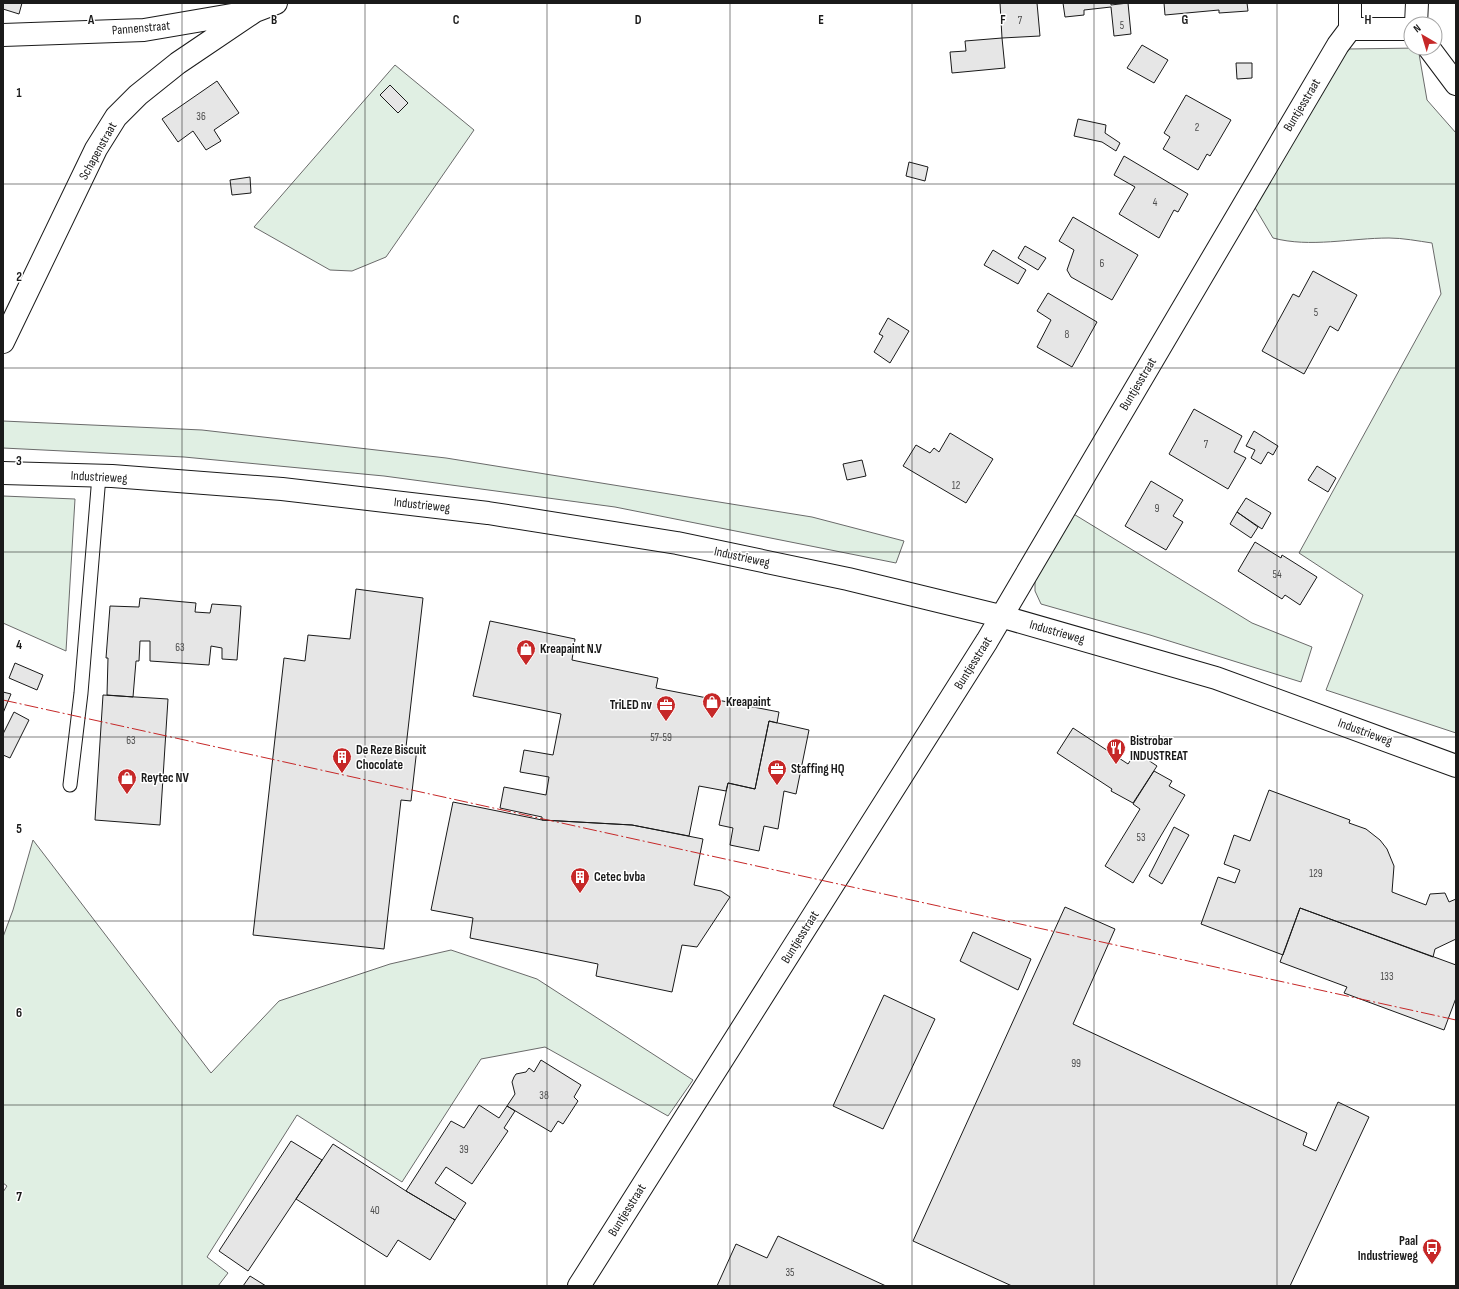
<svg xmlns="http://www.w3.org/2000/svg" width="1459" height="1289" font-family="'Sofia Sans Condensed',sans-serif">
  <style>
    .green { fill: #e0efe3; stroke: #6a6a6a }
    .building { fill: #e6e6e6; stroke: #1a1a1a }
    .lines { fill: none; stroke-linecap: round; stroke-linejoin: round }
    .lane-casing { stroke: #1a1a1a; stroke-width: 15 }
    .street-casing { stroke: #1a1a1a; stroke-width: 24 }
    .secondary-casing { stroke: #1a1a1a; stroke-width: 24 }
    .lane { stroke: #fff; stroke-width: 13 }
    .street { stroke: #fff; stroke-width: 22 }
    .secondary { stroke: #fff; stroke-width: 22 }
    .power { stroke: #c62828; stroke-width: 1; stroke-dasharray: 14 3 2 3; stroke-linecap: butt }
    .grid { fill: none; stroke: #1a1a1a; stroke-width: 1; stroke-opacity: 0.55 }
    .labels { text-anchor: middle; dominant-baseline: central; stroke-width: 3; stroke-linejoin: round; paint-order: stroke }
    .number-label { font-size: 11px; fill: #4d4d4d }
    .street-label { font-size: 13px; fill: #1a1a1a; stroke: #fff }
    .poi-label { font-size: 13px; font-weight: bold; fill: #1a1a1a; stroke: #fff; text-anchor: start }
    .grid-label { font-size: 13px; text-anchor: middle; font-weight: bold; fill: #1a1a1a; stroke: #fff; stroke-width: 3; stroke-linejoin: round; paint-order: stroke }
  </style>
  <rect width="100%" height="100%" fill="#fff"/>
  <path class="green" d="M1418 48 1427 100 1456 133V733L1326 690 1363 595 1299 553 1441 294 1432 243C1418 241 1403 238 1389 238 1351 238 1310 248 1273 238L1254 206 1347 49Z
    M395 65 474 130 386 257 352 271 330 270 254 227Z
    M3 421 202 430 446 458 812 517 904 541 896 563 615 507 384 476 184 457 3 448Z
    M3 496 75 499 66 651 3 623Z
    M1072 513 1252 623 1312 647 1301 682 1150 635 1041 604 1035 591V578Z
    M33 840 211 1073 279 1001 390 964 451 950 537 979 693 1080 668 1116 545 1047 481 1059 402 1182 297 1115 207 1257 228 1273 218 1286H3V1192L7 1186 3 1183V937L13 910Z"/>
  <path class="building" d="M3 3H22L19 14 3 9Z
    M1000 3H1037L1040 36 1002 38Z
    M1063 3H1111V5L1128 3 1131 34 1114 36 1111 7 1084 10V15L1065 17Z
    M1164 3H1247L1248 11 1219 13V10L1165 15Z
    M1002 38 1005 68 952 73 950 52 966 51 965 41Z
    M1142 45 1168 60 1154 83 1127 68Z
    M1236 63H1252V78L1237 79Z
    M217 81 239 113 214 130 221 141 206 150 193 131 178 142 162 119Z
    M390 85 408 103 398 113 380 95Z
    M1186 95 1231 120 1210 156 1207 154 1198 170 1163 149 1170 137 1164 133Z
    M1078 119 1106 125 1105 133 1120 143 1116 151 1102 142 1074 136Z
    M1124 156 1188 194 1178 212 1174 210 1159 238 1119 214 1135 187 1114 175Z
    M909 162 928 167 925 181 906 176Z
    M250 177 251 193 232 195 230 180Z
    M1073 217 1138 255 1112 300 1071 277 1067 270 1074 250 1059 241Z
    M1025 246 1046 258 1038 270 1018 258Z
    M993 250 1026 270 1018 284 984 265Z
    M1313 271 1357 295 1338 331 1330 326 1304 374 1262 351 1293 294 1299 297Z
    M1048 293 1097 322 1072 367 1037 347 1051 320 1037 311Z
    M888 318 909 331 890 363 874 352 883 336 879 334Z
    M1194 409 1242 436 1234 452 1246 458 1228 489 1169 454Z
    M1254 431 1278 446 1273 455 1268 452 1261 464 1251 458 1255 450 1246 446Z
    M950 433 993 459 966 503 903 466 916 445 930 453 934 448 939 452Z
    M862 460 866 476 847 480 843 464Z
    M1317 466 1336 478 1328 492 1308 480Z
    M1151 481 1183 500 1173 516 1183 522 1166 550 1125 526Z
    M1246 498 1271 513 1262 529 1237 512Z
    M1237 512 1258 527 1251 538 1230 524Z
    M1255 542 1281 558 1282 555 1317 577 1300 605 1285 595 1282 599 1238 571Z
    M356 589 423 598 406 747 417 748 411 801 401 800 384 949 253 935 284 658 305 661 308 635 350 639Z
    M140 598 196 603 195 612 210 613 212 604 241 606 237 660 222 659V648L211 646 209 665 150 661V641H140L139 661H136L133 697 107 695 108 658H106L110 606 139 607Z
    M490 621 575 639 572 660 658 678 656 688 779 712 777 723 769 721 755 789 728 783 726 791 699 786 689 836 632 825 542 820V817L500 808 504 787 546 795 549 777 520 772 524 750 553 755 561 714 473 696Z
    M15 663 43 675 37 690 9 678Z
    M3 692 11 694 3 713Z
    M103 695 168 699 160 825 95 820Z
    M14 712 29 720 10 758 3 755V734Z
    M769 721 809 730 796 794 784 791 778 829 764 826 759 851 730 845 733 828 719 825 728 783 755 789Z
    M1073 728 1128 764 1136 752 1157 766 1133 803 1111 791 1112 789 1057 753Z
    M1154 771 1172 781 1169 786 1185 795 1133 883 1105 866 1140 809 1133 804Z
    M1269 790 1350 820 1349 823 1366 829 1380 840 1387 849 1394 866 1392 892 1426 905 1430 894 1445 893 1449 902 1456 899V939L1435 949 1433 957 1300 908 1283 955 1201 924 1218 877 1235 883 1240 870 1224 864 1234 835 1250 841Z
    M453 802 542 820 632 825 703 839 694 885 721 891 730 897 697 947 682 945 672 992 596 976 598 964 470 938 473 918 431 910Z
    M1174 827 1189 835 1162 884 1149 876Z
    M1065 907 1115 929 1073 1024 1307 1133 1303 1145 1316 1151 1338 1102 1369 1117 1290 1286H1012L913 1241Z
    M1300 908 1456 965V998L1444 1030 1344 993 1347 987 1280 962Z
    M973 932 1031 959 1018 990 960 961Z
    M884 995 935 1019 883 1129 833 1106Z
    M541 1060 581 1085 574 1097 578 1101 563 1124 558 1121 551 1132 507 1106 515 1094 512 1082 514 1077 516 1074 526 1072 529 1068 534 1072Z
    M479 1105 499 1118 507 1106 515 1111 504 1128 508 1131 472 1184 446 1167 435 1183 466 1203 455 1220 406 1191 451 1121 464 1128Z
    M291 1141 322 1160 248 1271 219 1251Z
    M333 1144 406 1191 455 1220 430 1260 398 1240 387 1257 296 1199Z
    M778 1236 886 1286H717L736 1244 767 1258Z
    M250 1276 266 1286H243Z"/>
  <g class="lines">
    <g class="lane-casing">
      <path id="lane" d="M70 785 81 693 99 476"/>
    </g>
    <g class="street-casing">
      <path id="street" d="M1416 24 1417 3
        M1350 29H1411
        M3 35 144 30 255 11 276 3
        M1429 48 1456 84
        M3 342 96 149 116 117 138 95 178 63 255 11
        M579 1286 987 641 1338 45 1350 29V3"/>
    </g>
    <g class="secondary-casing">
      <path id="secondary" d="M3 473 112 476 282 489 488 513 677 543 848 579 1000 616 1216 678 1456 766"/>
    </g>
    <use href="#lane" class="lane"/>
    <use href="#street" class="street"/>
    <use href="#secondary" class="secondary"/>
    <path class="power" d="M3 700 1456 1020"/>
  </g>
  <path class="grid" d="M182 3V1286M365 3V1286M547 3V1286M730 3V1286M912 3V1286M1094 3V1286M1277 3V1286M3 184H1456M3 368H1456M3 552H1456M3 737H1456M3 921H1456M3 1105H1456"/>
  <defs>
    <g id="shop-pin" transform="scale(1)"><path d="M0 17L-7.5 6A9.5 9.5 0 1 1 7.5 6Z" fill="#c62828" stroke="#fff"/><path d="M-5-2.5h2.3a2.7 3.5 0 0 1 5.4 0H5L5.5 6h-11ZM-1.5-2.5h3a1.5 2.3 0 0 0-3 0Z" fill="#fff"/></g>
    <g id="office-pin" transform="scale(1)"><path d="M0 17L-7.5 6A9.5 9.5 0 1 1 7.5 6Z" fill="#c62828" stroke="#fff"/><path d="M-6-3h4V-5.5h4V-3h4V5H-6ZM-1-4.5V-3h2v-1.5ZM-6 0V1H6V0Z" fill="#fff"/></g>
    <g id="restaurant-pin" transform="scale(1)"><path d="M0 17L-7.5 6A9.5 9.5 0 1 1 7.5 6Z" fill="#c62828" stroke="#fff"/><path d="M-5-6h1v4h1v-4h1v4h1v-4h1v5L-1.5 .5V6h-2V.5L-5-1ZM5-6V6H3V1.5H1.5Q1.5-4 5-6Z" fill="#fff"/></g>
    <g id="building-pin" transform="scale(1)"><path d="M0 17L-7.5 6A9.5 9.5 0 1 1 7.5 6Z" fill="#c62828" stroke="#fff"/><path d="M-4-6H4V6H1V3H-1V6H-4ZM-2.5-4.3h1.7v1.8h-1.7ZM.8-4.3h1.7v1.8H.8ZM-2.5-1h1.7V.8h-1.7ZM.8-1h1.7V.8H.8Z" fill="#fff"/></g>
    <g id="bus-pin" transform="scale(1)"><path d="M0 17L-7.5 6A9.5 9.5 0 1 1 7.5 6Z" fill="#c62828" stroke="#fff"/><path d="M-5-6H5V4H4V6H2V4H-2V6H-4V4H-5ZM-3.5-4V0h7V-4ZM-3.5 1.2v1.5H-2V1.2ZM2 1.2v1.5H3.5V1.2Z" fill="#fff"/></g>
  </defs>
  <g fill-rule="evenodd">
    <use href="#shop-pin" x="526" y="649"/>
    <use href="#shop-pin" x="712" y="702"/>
    <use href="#office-pin" x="666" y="705"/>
    <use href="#restaurant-pin" x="1116" y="748"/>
    <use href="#building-pin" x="342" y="757"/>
    <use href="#office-pin" x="777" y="769"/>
    <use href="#shop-pin" x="127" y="778"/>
    <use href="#building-pin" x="580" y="877"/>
    <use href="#bus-pin" x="1432" y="1248"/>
  </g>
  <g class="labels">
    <g class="number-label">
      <text x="1020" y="20">7</text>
      <text x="1122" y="25">5</text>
      <text x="201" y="116">36</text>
      <text x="1197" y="127">2</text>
      <text x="1155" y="202">4</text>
      <text x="1102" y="263">6</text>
      <text x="1316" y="312">5</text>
      <text x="1067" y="334">8</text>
      <text x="1206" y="444">7</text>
      <text x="956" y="485">12</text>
      <text x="1157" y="508">9</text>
      <text x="1277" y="574">54</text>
      <text x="180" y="647">63</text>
      <text x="661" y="737">57-59</text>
      <text x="131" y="740">63</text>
      <text x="1141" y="837">53</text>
      <text x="1316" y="873">129</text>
      <text x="1387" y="976">133</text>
      <text x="1076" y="1063">99</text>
      <text x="544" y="1095">38</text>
      <text x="464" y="1149">39</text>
      <text x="375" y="1210">40</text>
      <text x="790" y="1272">35</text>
    </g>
    <g class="street-label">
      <text transform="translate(141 28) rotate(-5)">Pannenstraat</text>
      <text transform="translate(1302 105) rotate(-59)">Buntjesstraat</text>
      <text transform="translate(98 151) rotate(-61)">Schapenstraat</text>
      <text transform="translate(1138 384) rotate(-59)">Buntjesstraat</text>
      <text transform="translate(99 477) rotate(3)">Industrieweg</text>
      <text transform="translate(422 505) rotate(6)">Industrieweg</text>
      <text transform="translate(742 557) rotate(12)">Industrieweg</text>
      <text transform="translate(1057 632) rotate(16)">Industrieweg</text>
      <text transform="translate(973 663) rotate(-58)">Buntjesstraat</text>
      <text transform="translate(1365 732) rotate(20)">Industrieweg</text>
      <text transform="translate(800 937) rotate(-58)">Buntjesstraat</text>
      <text transform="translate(627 1210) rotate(-58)">Buntjesstraat</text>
    </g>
    <g class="poi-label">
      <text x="540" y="649">Kreapaint N.V</text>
      <text x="726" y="702">Kreapaint</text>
      <text x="652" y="705" text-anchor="end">TriLED nv</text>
      <text x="1130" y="741">Bistrobar<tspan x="1130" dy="15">INDUSTREAT</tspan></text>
      <text x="356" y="750">De Reze Biscuit<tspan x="356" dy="15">Chocolate</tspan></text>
      <text x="791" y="769">Staffing HQ</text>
      <text x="141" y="778">Reytec NV</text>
      <text x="594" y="877">Cetec bvba</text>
      <text x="1418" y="1241" text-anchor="end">Paal<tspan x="1418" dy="15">Industrieweg</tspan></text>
    </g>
  </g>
  <g class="grid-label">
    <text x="91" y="24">A</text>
    <text x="274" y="24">B</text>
    <text x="456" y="24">C</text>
    <text x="638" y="24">D</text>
    <text x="821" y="24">E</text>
    <text x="1003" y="24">F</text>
    <text x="1185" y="24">G</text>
    <text x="1368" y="24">H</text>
    <text x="19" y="97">1</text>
    <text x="19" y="281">2</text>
    <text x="19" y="465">3</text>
    <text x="19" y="649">4</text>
    <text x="19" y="833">5</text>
    <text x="19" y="1017">6</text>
    <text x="19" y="1201">7</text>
  </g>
  <rect width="1459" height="1289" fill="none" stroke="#1a1a1a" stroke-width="8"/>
  <g transform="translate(1423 36) rotate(322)"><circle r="19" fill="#ffffff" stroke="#a3a3a3"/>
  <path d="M0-3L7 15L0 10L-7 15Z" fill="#c62828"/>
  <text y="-6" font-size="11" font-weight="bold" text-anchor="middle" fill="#1a1a1a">N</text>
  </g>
</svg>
